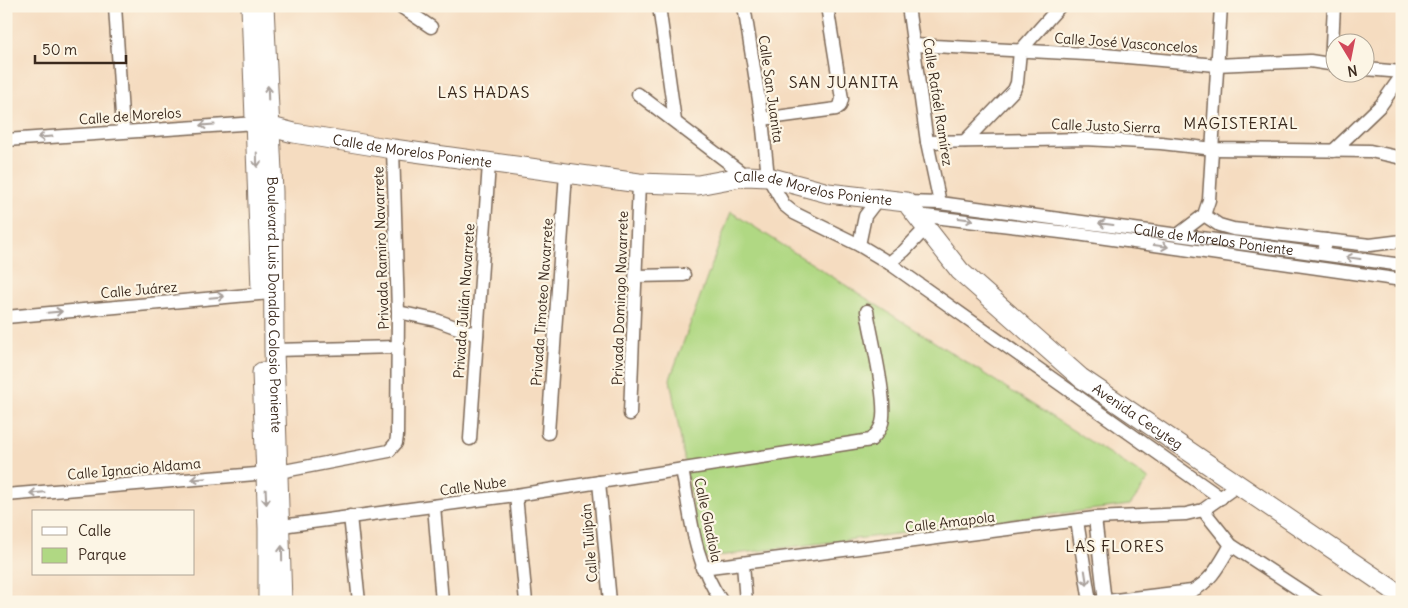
<svg xmlns="http://www.w3.org/2000/svg" width="1408" height="608" font-family="Delius,sans-serif">
  <style>
    .green { fill: #b0d883; stroke: #768150 }
    .lines { fill: none; stroke-linecap: round; stroke-linejoin: round }
    .street-casing { stroke: #7c6857; stroke-width: 15 }
    .secondary-casing { stroke: #7c6857; stroke-width: 21 }
    .street { stroke: #fff; stroke-width: 12 }
    .secondary { stroke: #fff; stroke-width: 19 }
    .oneway { stroke: #a79f9a }
    .labels { text-anchor: middle; dominant-baseline: central; stroke-width: 4.5; stroke-linejoin: round; paint-order: stroke }
    .street-label { font-size: 14px; fill: #3b2a1e; stroke: #fcf5e5 }
    .quarter-label { font-size: 16px; letter-spacing: 1px; fill: #3b2a1e; stroke: #fcf5e5 }
  </style>
  <rect width="100%" height="100%" fill="#fcf5e5"/>
  <filter id="ink" filterUnits="userSpaceOnUse"><feTurbulence type="fractalNoise" baseFrequency=".02" numOctaves="2"/><feDisplacementMap in="SourceGraphic" scale="10" xChannelSelector="R" yChannelSelector="G"/><feConvolveMatrix kernelMatrix="1 2 1 2 8 2 1 2 1" color-interpolation-filters="sRGB"/></filter>
  <filter id="wash" filterUnits="userSpaceOnUse"><feTurbulence type="fractalNoise" baseFrequency=".0096" numOctaves="4" result="noise"/><feDisplacementMap in="SourceGraphic" scale="20" xChannelSelector="R" yChannelSelector="G"/><feGaussianBlur stdDeviation="1.12" result="paint"/><feColorMatrix in="noise" values="0 0 0 0 0 0 0 0 0 0 0 0 0 0 0 0 0 1.4 0 .05"/><feComposite in="paint" operator="in"/></filter>
  <g filter="url(#wash)">
    <rect width="100%" height="100%" fill="#f5dcc0"/>
    <path class="green" d="M731 212 1149 479 1130 505 702 558 670 379Z"/>
  </g>
  <g filter="url(#ink)">
    <g class="lines">
      <g class="street-casing">
        <g id="street">
          <path d="M115 6 123 131"/>
          <path d="M400 6 431 27"/>
          <path d="M659 6 675 121"/>
          <path d="M744 6 762 119 768 177 784 205 794 213 859 245 889 263 1221 498"/>
          <path d="M908 6 927 142 940 203"/>
          <path d="M914 45 1105 55 1216 65 1310 61 1336 65"/>
          <path d="M1331 64 1334 6"/>
          <path d="M1366 69 1402 72"/>
          <path d="M638 94 746 176"/>
          <path d="M762 119 836 109 840 106 842 99 827 6"/>
          <path d="M6 140 256 123"/>
          <path d="M965 141 1014 90 1017 83 1020 51 1060 6"/>
          <path d="M927 142 1085 139 1161 143 1214 149 1370 151 1402 158"/>
          <path d="M1333 151 1381 105 1402 75"/>
          <path id="s1" d="M906 202 940 203 1402 265"/>
          <path d="M917 215 1077 234 1402 280"/>
          <path d="M1204 215 1219 225 1233 229 1326 240"/>
          <path d="M1179 234 1204 215 1209 200 1221 6"/>
          <path d="M859 245 865 216 878 199"/>
          <path d="M1325 247 1326 240 1370 245 1402 241"/>
          <path d="M889 263 904 251 925 229"/>
          <path d="M636 276 684 275"/>
          <path d="M398 312 436 320 477 335"/>
          <path d="M6 317 270 293"/>
          <path d="M274 350 398 347"/>
          <path d="M630 414 639 183"/>
          <path d="M548 433 566 173"/>
          <path d="M470 439 489 164"/>
          <path d="M682 469C691 517 693 560 722 602"/>
          <path d="M599 482 610 602"/>
          <path d="M6 495 279 472 389 451 396 443 397 436 398 312 393 149"/>
          <path d="M516 495 526 602"/>
          <path d="M434 506 442 602"/>
          <path d="M1203 510 1231 545 1318 602"/>
          <path d="M350 516 359 602"/>
          <path d="M1095 518 1105 602"/>
          <path d="M1077 521 1090 602"/>
          <path d="M274 527 516 495 871 440C876 435 880 430 882 423 888 403 871 335 867 311"/>
          <path d="M743 564 746 602"/>
          <path d="M702 568 1095 518 1186 514 1203 510 1238 485"/>
          <path d="M1098 602 1192 591C1212 581 1220 563 1231 545"/>
        </g>
      </g>
      <g class="secondary-casing">
        <g id="secondary">
          <path d="M251 6 261 290"/>
          <path id="s2" d="M264 6 273 192 274 350 282 602"/>
          <path id="s3" d="M256 123 294 133 393 149 639 183 698 185 746 176 768 177 828 193 906 202 960 271 1081 378 1402 596"/>
          <path d="M262 372 268 528V602"/>
        </g>
      </g>
      <use href="#street" class="street"/>
      <use href="#secondary" class="secondary"/>
    </g>
    <defs><path id="oneway-shaft" d="M-6 0H5M1.5-3L5.5 0L1.5 3" fill="none" stroke-width="1.6" stroke-linecap="round" stroke-linejoin="round" transform="scale(1.25)"/></defs>
    <g class="oneway">
      <use href="#oneway-shaft" transform="translate(268 93) rotate(-92)"/>
      <use href="#oneway-shaft" transform="translate(207 125) rotate(176)"/>
      <use href="#oneway-shaft" transform="translate(45 137) rotate(176)"/>
      <use href="#oneway-shaft" transform="translate(257 160) rotate(88)"/>
      <use href="#oneway-shaft" transform="translate(966 219) rotate(7)"/>
      <use href="#oneway-shaft" transform="translate(1106 224) rotate(-173)"/>
      <use href="#oneway-shaft" transform="translate(1161 246) rotate(8)"/>
      <use href="#oneway-shaft" transform="translate(1353 258) rotate(-172)"/>
      <use href="#oneway-shaft" transform="translate(217 297) rotate(-5)"/>
      <use href="#oneway-shaft" transform="translate(55 312) rotate(-5)"/>
      <use href="#oneway-shaft" transform="translate(199 479) rotate(175)"/>
      <use href="#oneway-shaft" transform="translate(37 493) rotate(175)"/>
      <use href="#oneway-shaft" transform="translate(266 497) rotate(87)"/>
      <use href="#oneway-shaft" transform="translate(282 553) rotate(-91)"/>
      <use href="#oneway-shaft" transform="translate(1086 578) rotate(81)"/>
    </g>
  </g>
  <g class="labels">
    <g class="street-label">
      <text transform="translate(1126 43) rotate(4)">Calle José Vasconcelos</text>
      <text transform="translate(771 89) rotate(82)">Calle San Juanita</text>
      <text transform="translate(938 102) rotate(81)">Calle Rafaél Ramírez</text>
      <text transform="translate(130 116) rotate(-4)">Calle de Morelos</text>
      <text transform="translate(1106 126) rotate(2)">Calle Justo Sierra</text>
      <text stroke="none"><textPath href="#s3" startOffset="159">Calle de Morelos Poniente</textPath></text>
      <text stroke="none"><textPath href="#s3" startOffset="564">Calle de Morelos Poniente</textPath></text>
      <text stroke="none"><textPath href="#s1" startOffset="310">Calle de Morelos Poniente</textPath></text>
      <text transform="translate(381 248) rotate(-92)">Privada Ramiro Navarrete</text>
      <text transform="translate(139 290) rotate(-5)">Calle Juárez</text>
      <text transform="translate(620 298) rotate(-88)">Privada Domingo Navarrete</text>
      <text transform="translate(464 301) rotate(-86)">Privada Julián Navarrete</text>
      <text transform="translate(542 302) rotate(-86)">Privada Timoteo Navarrete</text>
      <text stroke="none"><textPath href="#s2" startOffset="299">Boulevard Luis Donaldo Colosio Poniente</textPath></text>
      <text stroke="none"><textPath href="#s3" startOffset="976">Avenida Cecyteg</textPath></text>
      <text transform="translate(134 469) rotate(-5)">Calle Ignacio Aldama</text>
      <text transform="translate(473 486) rotate(-8)">Calle Nube</text>
      <text transform="translate(708 520) rotate(78)">Calle Gladiola</text>
      <text transform="translate(950 522) rotate(-7)">Calle Amapola</text>
      <text transform="translate(589 543) rotate(-95)">Calle Tulipán</text>
    </g>
    <g class="quarter-label">
      <text x="844" y="82">SAN JUANITA</text>
      <text x="484" y="92">LAS HADAS</text>
      <text x="1241" y="123">MAGISTERIAL</text>
      <text x="1115" y="546">LAS FLORES</text>
    </g>
  </g>
  <rect width="1408" height="608" fill="none" stroke="#fcf5e5" stroke-width="25"/>
  <rect x="32" y="510" width="162" height="65" fill="#fcf5e5" stroke="#afa495"/>
  <rect x="42" y="527" width="25" height="8" fill="#ffffff" stroke="#afa495"/>
  <text x="78" y="536" font-size="15" fill="#3b2a1e">Calle</text>
  <rect x="42" y="548" width="25" height="15" fill="#b0d883" stroke="#afa495"/>
  <text x="78" y="560" font-size="15" fill="#3b2a1e">Parque</text>
  <g transform="translate(1350 58) rotate(170)"><circle r="24" fill="#fcf5e5" stroke="#afa495"/>
  <path d="M0-4L9 19L0 12L-9 19Z" fill="#d1495b"/>
  <text y="-8" font-size="14" font-weight="bold" text-anchor="middle" fill="#3b2a1e">N</text>
  </g>
  <path d="M35 55v8h91v-8" fill="none" stroke="#3b2a1e" stroke-width="2.5"/>
  <text x="42" y="55" font-size="15" fill="#3b2a1e" stroke="#fcf5e5" stroke-width="4" paint-order="stroke">50 m</text>
</svg>
